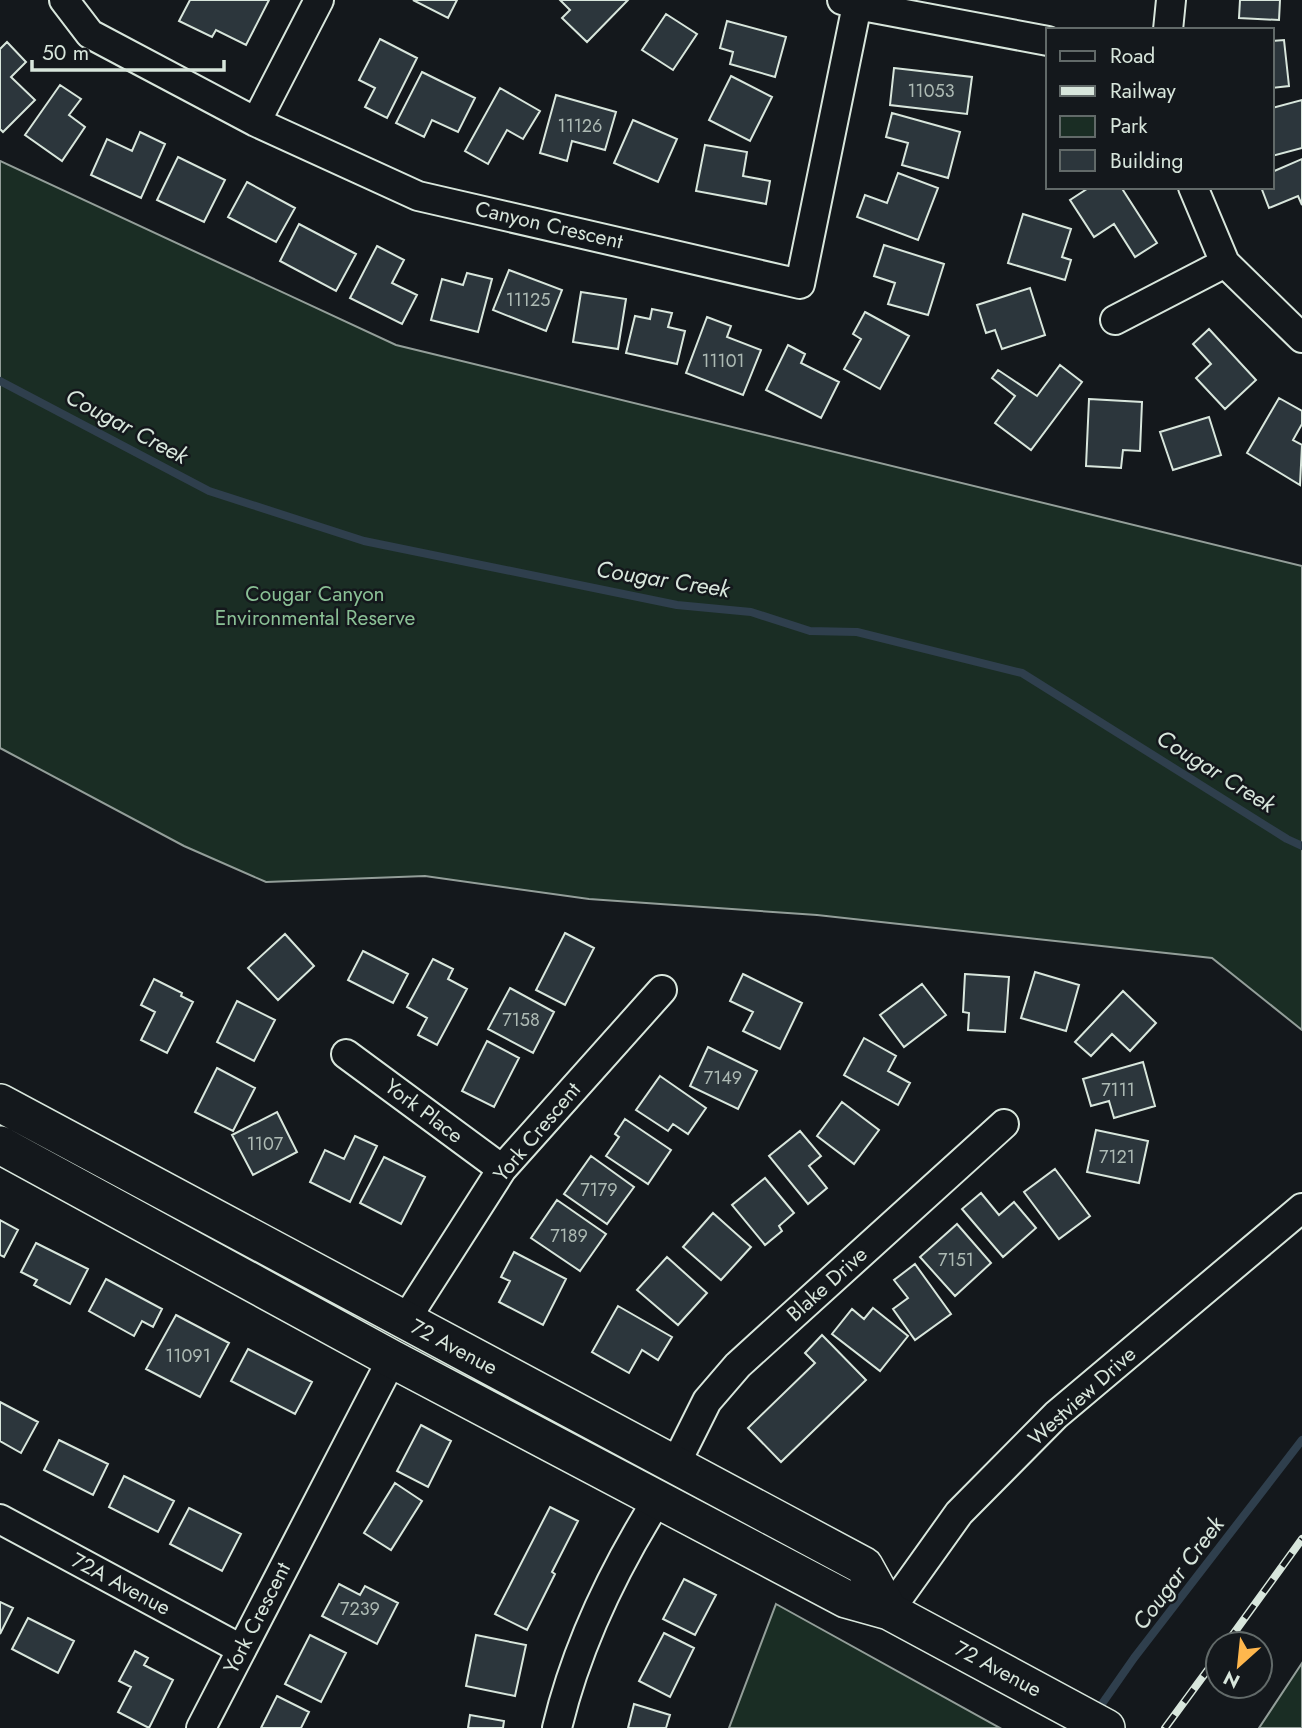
<svg xmlns="http://www.w3.org/2000/svg" width="1302" height="1728" font-family="Jost,sans-serif">
  <style>
    .green { fill: #1a2d24; stroke: #939e99; stroke-width: 2 }
    .lines { fill: none; stroke-linecap: round; stroke-linejoin: round }
    .stream { stroke: #2f3f4d; stroke-width: 8 }
    .building { fill: #2c363c; stroke: #d8e6dc; stroke-width: 2 }
    .minor-casing { stroke: #d8e6dc; stroke-width: 32 }
    .major-casing { stroke: #d8e6dc; stroke-width: 40 }
    .minor { stroke: #14181c; stroke-width: 28 }
    .major { stroke: #14181c; stroke-width: 37 }
    .rail-casing { stroke: #d8e6dc; stroke-width: 8 }
    .rail { stroke: #14181c; stroke-width: 5; stroke-dasharray: 16; stroke-linecap: butt }
    .labels { text-anchor: middle; dominant-baseline: central; stroke-width: 5; stroke-linejoin: round; paint-order: stroke }
    .number-label { font-size: 18px; fill: #adbab4 }
    .street-label { font-size: 21px; fill: #d8e6dc; stroke: #14181c }
    .park-label { font-size: 21px; fill: #8ac095; stroke: #14181c }
    .water-label { font-size: 23px; font-style: italic; fill: #d8e6dc; stroke: #14181c }
  </style>
  <rect width="100%" height="100%" fill="#14181c"/>
  <path class="green" d="M0 161 396 345 1302 566V1030L1212 958 817 915 589 899 425 876 266 882 184 846 0 748Z
    M776 1604 1000 1728H729Z
    M1302 1663V1728H1259Z"/>
  <g class="lines">
    <path class="stream" d="M0 381 209 491 364 541 677 605 751 612 810 631 857 632 1022 673 1287 839 1302 846
      M1097 1711 1134 1658 1302 1440"/>
  </g>
  <path class="building" d="M190 0H269L246 45 216 30 212 37 179 21Z
    M413 0H457L448 18Z
    M560 0H628L587 42 562 18 570 10Z
    M1240 0H1280L1279 20 1239 18Z
    M666 14 697 34 673 70 642 50Z
    M727 21 786 37 775 77 730 64 733 52 720 48Z
    M380 39 417 58 387 118 365 107 375 88 359 80Z
    M1284 40 1289 86 1272 88V41Z
    M7 42 26 62 11 77 35 100 3 132 0 129V49Z
    M894 68 972 77 967 114 890 105Z
    M422 72 475 98 458 132 432 120 424 137 396 123Z
    M731 76 772 97 750 141 709 120Z
    M60 85 81 99 69 115 85 127 62 161 25 135Z
    M500 88 540 111 523 139 507 130 488 164 465 151Z
    M556 95 616 112 605 150 572 141 567 161 540 153Z
    M1302 100V148L1272 156V108Z
    M892 113 960 132 948 178 902 165 908 143 886 137Z
    M633 120 677 139 658 182 614 163Z
    M140 132 165 144 141 198 91 175 107 139 132 151Z
    M705 145 747 152 743 176 770 181 766 204 696 191Z
    M178 157 225 180 204 222 157 200Z
    M1302 159V205L1298 196 1269 208 1261 187H1272V172Z
    M898 173 938 188 918 240 857 217 865 195 887 203Z
    M247 182 295 208 276 242 228 217Z
    M1090 187H1121L1157 243 1135 257 1114 224 1094 237 1070 200Z
    M1023 214 1071 229 1062 257 1071 260 1065 280 1008 263Z
    M299 224 356 254 336 291 280 261Z
    M884 245 944 264 928 315 888 304 895 283 874 276Z
    M377 246 404 260 392 283 417 295 402 324 350 298Z
    M509 270 562 290 546 331 493 310Z
    M467 273 492 279 478 332 431 320 442 279 463 285Z
    M1030 288 1045 335 1002 349 995 330 986 333 977 305Z
    M581 292 626 299 618 349 573 342Z
    M652 309 672 313 668 327 685 331 677 364 626 353 635 316 650 319Z
    M865 312 909 336 880 389 844 369 861 339 853 334Z
    M707 317 731 326 727 337 761 350 743 395 686 373Z
    M1209 329 1256 380 1225 409 1196 378 1211 364 1193 344Z
    M788 345 805 354 801 363 839 382 821 418 766 390Z
    M1060 365 1082 382 1031 450 995 423 1015 396 992 378 998 370 1037 396Z
    M1279 398 1302 411V424L1293 440 1302 445 1300 485 1247 453Z
    M1089 399 1142 402 1140 451 1123 450 1121 468 1086 466Z
    M1209 417 1221 455 1173 470 1160 432Z
    M565 933 594 948 565 1005 536 990Z
    M285 934 314 966 278 1000 248 968Z
    M363 951 408 974 393 1003 348 980Z
    M433 959 453 969 448 979 467 989 437 1045 418 1035 427 1018 407 1007Z
    M1035 972 1079 985 1066 1031 1021 1018Z
    M743 974 802 1003 780 1049 743 1031 753 1012 730 1001Z
    M965 974 1009 977 1005 1032 968 1030 969 1013 963 1012Z
    M154 979 182 993 181 996 193 1002 167 1053 141 1040 155 1012 141 1005Z
    M922 984 946 1015 904 1047 880 1015Z
    M510 988 554 1012 533 1053 488 1029Z
    M1123 991 1156 1023 1130 1051 1112 1034 1091 1056 1075 1042Z
    M237 1001 275 1020 254 1061 217 1042Z
    M864 1038 896 1056 888 1071 910 1083 898 1105 844 1075Z
    M487 1041 519 1058 494 1107 462 1091Z
    M708 1047 757 1071 738 1109 690 1086Z
    M1143 1062 1155 1106 1114 1118 1109 1101 1091 1106 1083 1079Z
    M217 1068 255 1088 233 1131 195 1112Z
    M660 1076 706 1108 688 1134 673 1124 668 1131 636 1110Z
    M842 1102 879 1130 854 1164 817 1136Z
    M277 1112 297 1152 253 1175 232 1135Z
    M625 1119 671 1150 648 1184 606 1156 619 1137 615 1134Z
    M1096 1130 1148 1141 1139 1183 1087 1172Z
    M800 1131 821 1156 809 1166 827 1188 808 1204 769 1156Z
    M355 1136 377 1146 350 1202 310 1182 325 1150 344 1159Z
    M591 1156 634 1187 607 1224 564 1194Z
    M384 1157 425 1177 401 1224 360 1203Z
    M1055 1169 1090 1216 1059 1239 1024 1192Z
    M765 1178 794 1213 779 1226 782 1231 765 1245 732 1205Z
    M981 1193 999 1215 1014 1202 1036 1228 1003 1257 962 1209Z
    M557 1200 606 1234 580 1271 531 1238Z
    M713 1213 751 1247 721 1280 683 1247Z
    M0 1220 18 1230 4 1257 0 1255Z
    M957 1224 991 1263 955 1296 920 1257Z
    M36 1243 88 1269 70 1304 34 1285 37 1280 21 1272Z
    M514 1252 566 1279 543 1325 499 1302 510 1281 501 1277Z
    M667 1257 707 1293 678 1325 637 1290Z
    M915 1264 951 1314 915 1340 893 1309 908 1298 894 1280Z
    M106 1279 162 1309 153 1327 142 1321 134 1336 89 1311Z
    M618 1306 672 1337 658 1360 642 1350 629 1373 592 1352Z
    M873 1308 908 1336 880 1371 832 1334 852 1309 864 1319Z
    M176 1315 229 1343 200 1397 146 1369Z
    M822 1335 866 1380 781 1462 748 1428 815 1363 805 1353Z
    M248 1349 312 1382 295 1414 231 1381Z
    M0 1402 38 1422 21 1453 0 1441Z
    M421 1425 451 1441 428 1487 397 1471Z
    M59 1440 108 1464 93 1495 44 1470Z
    M124 1476 174 1501 158 1532 109 1507Z
    M395 1483 422 1501 391 1550 364 1533Z
    M550 1507 578 1521 552 1572 555 1574 527 1630 495 1614Z
    M189 1508 241 1534 222 1571 170 1544Z
    M684 1579 716 1595 695 1635 663 1619Z
    M339 1584 360 1595 365 1586 398 1603 377 1644 322 1616Z
    M0 1602 13 1608 0 1634Z
    M28 1618 74 1641 58 1673 12 1649Z
    M664 1633 694 1648 670 1697 639 1681Z
    M310 1635 346 1653 321 1702 285 1684Z
    M476 1635 526 1645 515 1696 466 1686Z
    M135 1651 148 1658 144 1665 173 1680 149 1728 118 1712 131 1687 119 1681Z
    M277 1696 309 1712 301 1728H261Z
    M634 1704 670 1715 666 1728H628Z
    M470 1715 504 1721 503 1728H468Z"/>
  <g class="lines">
    <g class="minor-casing">
      <path id="minor" d="M64 0 90 34 256 122 418 196 800 284 857 5
        M842 0 857 5 1048 41
        M1168 30 1171 0
        M256 122 319 0
        M1193 187 1225 263 1302 338
        M1115 320 1225 263
        M346 1054 502 1169
        M410 1323 415 1305 502 1169 662 990
        M675 1465 707 1401 738 1365 1004 1124
        M0 1519 241 1649
        M889 1611 959 1513 1056 1415 1302 1208
        M201 1728 392 1359
        M557 1728C576 1648 614 1569 658 1499"/>
    </g>
    <g class="major-casing">
      <path id="major" d="M0 1103 864 1566 889 1611
        M0 1145 392 1359 846 1599 889 1611 1106 1728"/>
    </g>
    <use href="#minor" class="minor"/>
    <use href="#major" class="major"/>
    <g class="rail-casing">
      <path id="rail" d="M1226 1644 1302 1539
        M1165 1728 1218 1656"/>
    </g>
    <use href="#rail" class="rail"/>
  </g>
  <g class="labels">
    <g class="number-label">
      <text x="931" y="91">11053</text>
      <text x="580" y="126">11126</text>
      <text x="528" y="300">11125</text>
      <text x="723" y="361">11101</text>
      <text x="521" y="1020">7158</text>
      <text x="723" y="1078">7149</text>
      <text x="1118" y="1090">7111</text>
      <text x="265" y="1144">1107</text>
      <text x="1117" y="1157">7121</text>
      <text x="599" y="1190">7179</text>
      <text x="569" y="1236">7189</text>
      <text x="956" y="1260">7151</text>
      <text x="188" y="1356">11091</text>
      <text x="360" y="1609">7239</text>
    </g>
    <g class="street-label">
      <text transform="translate(549 225) rotate(13)">Canyon Crescent</text>
      <text transform="translate(424 1111) rotate(37)">York Place</text>
      <text transform="translate(537 1132) rotate(-50)">York Crescent</text>
      <text transform="translate(827 1284) rotate(-42)">Blake Drive</text>
      <text transform="translate(454 1347) rotate(28)">72 Avenue</text>
      <text transform="translate(1082 1396) rotate(-42)">Westview Drive</text>
      <text transform="translate(121 1584) rotate(28)">72A Avenue</text>
      <text transform="translate(257 1618) rotate(-63)">York Crescent</text>
      <text transform="translate(998 1669) rotate(28)">72 Avenue</text>
    </g>
    <g class="park-label">
      <text x="315" y="594">Cougar Canyon<tspan x="315" dy="24">Environmental Reserve</tspan></text>
    </g>
    <g class="water-label">
      <text transform="translate(127 426) rotate(28)">Cougar Creek</text>
      <text transform="translate(663 579) rotate(9)">Cougar Creek</text>
      <text transform="translate(1216 771) rotate(32)">Cougar Creek</text>
      <text transform="translate(1178 1573) rotate(-53)">Cougar Creek</text>
    </g>
  </g>
  <rect x="1046" y="28" width="228" height="161" fill="#14181c" stroke="#626a69" stroke-width="2"/>
  <rect x="1060" y="51" width="35" height="10" fill="#14181c" stroke="#626a69" stroke-width="2"/>
  <text x="1110" y="63" font-size="21" fill="#d8e6dc">Road</text>
  <rect x="1060" y="86" width="35" height="10" fill="#d8e6dc" stroke="#626a69" stroke-width="2"/>
  <text x="1110" y="98" font-size="21" fill="#d8e6dc">Railway</text>
  <rect x="1060" y="116" width="35" height="21" fill="#1a2d24" stroke="#626a69" stroke-width="2"/>
  <text x="1110" y="133" font-size="21" fill="#d8e6dc">Park</text>
  <rect x="1060" y="150" width="35" height="21" fill="#2c363c" stroke="#626a69" stroke-width="2"/>
  <text x="1110" y="168" font-size="21" fill="#d8e6dc">Building</text>
  <g transform="translate(1239 1665) rotate(207)"><circle r="33" fill="#14181c" stroke="#626a69" stroke-width="2"/>
  <path d="M0-5L12 26L0 18L-12 26Z" fill="#ffb74d"/>
  <text y="-10" font-size="19" font-weight="bold" text-anchor="middle" fill="#d8e6dc">N</text>
  </g>
  <path d="M32 60v10h192v-10" fill="none" stroke="#d8e6dc" stroke-width="3.5"/>
  <text x="42" y="60" font-size="21" fill="#d8e6dc" stroke="#14181c" stroke-width="5" paint-order="stroke">50 m</text>
</svg>
